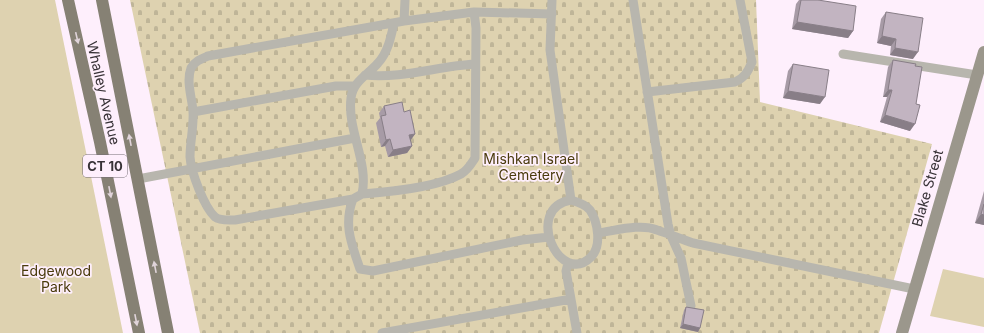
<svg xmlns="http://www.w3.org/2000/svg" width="984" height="333" font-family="Inter,sans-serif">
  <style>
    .cemetery { fill: url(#cemetery-stones) }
    .park { fill: #ded2b0 }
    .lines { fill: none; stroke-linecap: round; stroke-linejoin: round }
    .lane { stroke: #b8b6ae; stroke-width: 9 }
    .secondary { stroke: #9b978c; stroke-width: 12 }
    .primary { stroke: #868174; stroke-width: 12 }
    .wall { fill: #a79ba6 }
    .shaded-wall { fill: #887e87 }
    .building { fill: #c2b4c1; stroke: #887e87 }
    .oneway { fill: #e0d4da }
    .labels { text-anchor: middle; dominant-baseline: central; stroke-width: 3.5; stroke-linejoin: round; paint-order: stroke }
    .shield { fill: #feeffc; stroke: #736b72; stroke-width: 1 }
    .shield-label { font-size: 13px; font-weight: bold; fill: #383237 }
    .street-label { font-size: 14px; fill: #383237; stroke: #feeffc }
    .park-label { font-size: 14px; fill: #4a3b0d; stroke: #feeffc }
  </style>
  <defs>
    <pattern id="cemetery-stones" width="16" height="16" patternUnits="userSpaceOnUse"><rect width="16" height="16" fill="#ded2b0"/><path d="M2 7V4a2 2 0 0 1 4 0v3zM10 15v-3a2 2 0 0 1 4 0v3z" fill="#bfb598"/></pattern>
  </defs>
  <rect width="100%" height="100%" fill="#feeffc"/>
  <path class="cemetery" d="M130 0H756L760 102 932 144 879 333H200Z"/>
  <path class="park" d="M0 0H55L123 333H0Z
    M943 269 984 278V327L930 316Z"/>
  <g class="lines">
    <path class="lane" d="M552 0 550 50 571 200
      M633 0 668 224 671 236 681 258 691 306
      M404 21 405 0
      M394 23C391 37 388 52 378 63 368 75 353 81 351 98 347 130 369 163 362 194L353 199C343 225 352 245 360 269L373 271 522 240 549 237
      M843 54 977 75
      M365 75C401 79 439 66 475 64
      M647 92 735 82C744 78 748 72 752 62L740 0
      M193 112 336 86H354
      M138 179 355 138
      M362 194C390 192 437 187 461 174 468 170 471 164 475 158L476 28 474 12
      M353 199 235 220C229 220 220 221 215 217 204 207 191 172 190 157 190 142 194 126 193 111 192 98 186 81 191 68 195 61 201 59 208 56L404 21 474 12 552 14
      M571 200C578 202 586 205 590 210 598 222 602 246 591 257 560 288 523 208 571 200Z
      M598 233C615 231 640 223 657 230 669 234 681 239 693 243L914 289
      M568 263 566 271 577 333
      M382 333 571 299"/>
    <path class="secondary" d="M902 333 984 52"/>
    <path class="primary" d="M68 0 100 142 139 333
      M102 0 168 333"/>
  </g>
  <path class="wall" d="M799 0H818L853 31 848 38 792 29 796 4Z
    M886 12 913 59 890 55 891 46 877 43 881 19Z
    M893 60 910 131 880 122 887 97H883L888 67Z
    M793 64 820 104 783 98 788 71Z
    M384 106 404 112 415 134 410 141 412 146 407 153 388 157 385 146 381 147 376 123 380 118 379 113Z
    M984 191V225L975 223Z
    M686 307 700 328 698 332 680 328 684 310Z"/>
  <path class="shaded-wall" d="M797 22 853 31 848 38 792 29Z
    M882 36 896 39 891 46 877 43Z
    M895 48 918 52 913 59 890 55Z
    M888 90H892L887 97H883Z
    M788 91 825 97 820 104 783 98Z
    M885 115 915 124 910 131 880 122Z
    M415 134 410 141 409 135Z
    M390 139 385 146 381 147 386 140Z
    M412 146 407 153 388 157 393 150Z
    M981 214 984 215V225L975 223Z
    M683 324 700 328 698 332 680 328Z"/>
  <path class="building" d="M801 0H818L856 6 853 31 797 22Z
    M886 12 923 18 918 52 895 48 896 39 882 36Z
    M893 60 916 64 915 66 922 67 916 104 920 105 915 124 885 115 892 90H888Z
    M793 64 829 70 825 97 788 91Z
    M402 102 404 112 410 110 415 134 409 135 412 146 393 150 390 139 386 140 381 116 386 115 384 106Z
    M984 204V215L981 214Z
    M686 307 704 310 700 328 683 324Z"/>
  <defs><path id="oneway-solid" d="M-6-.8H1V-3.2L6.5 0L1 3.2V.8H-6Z"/></defs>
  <g class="oneway">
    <use href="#oneway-solid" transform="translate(77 38) rotate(77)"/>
    <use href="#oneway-solid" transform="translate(130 140) rotate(-101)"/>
    <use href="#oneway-solid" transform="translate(110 192) rotate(79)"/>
    <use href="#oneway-solid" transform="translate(155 267) rotate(-101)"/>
    <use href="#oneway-solid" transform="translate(136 320) rotate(79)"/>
  </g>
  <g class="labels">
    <rect class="shield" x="83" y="155" width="44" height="22" rx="3"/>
    <g class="shield-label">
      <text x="105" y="166">CT 10</text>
    </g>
    <g class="street-label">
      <text transform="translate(104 93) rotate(77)">Whalley Avenue</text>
      <text transform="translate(927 188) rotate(-74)">Blake Street</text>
    </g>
    <g class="park-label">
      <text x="531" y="158">Mishkan Israel<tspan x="531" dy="16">Cemetery</tspan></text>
      <text x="56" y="270">Edgewood<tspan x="56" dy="16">Park</tspan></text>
    </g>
  </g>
</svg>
